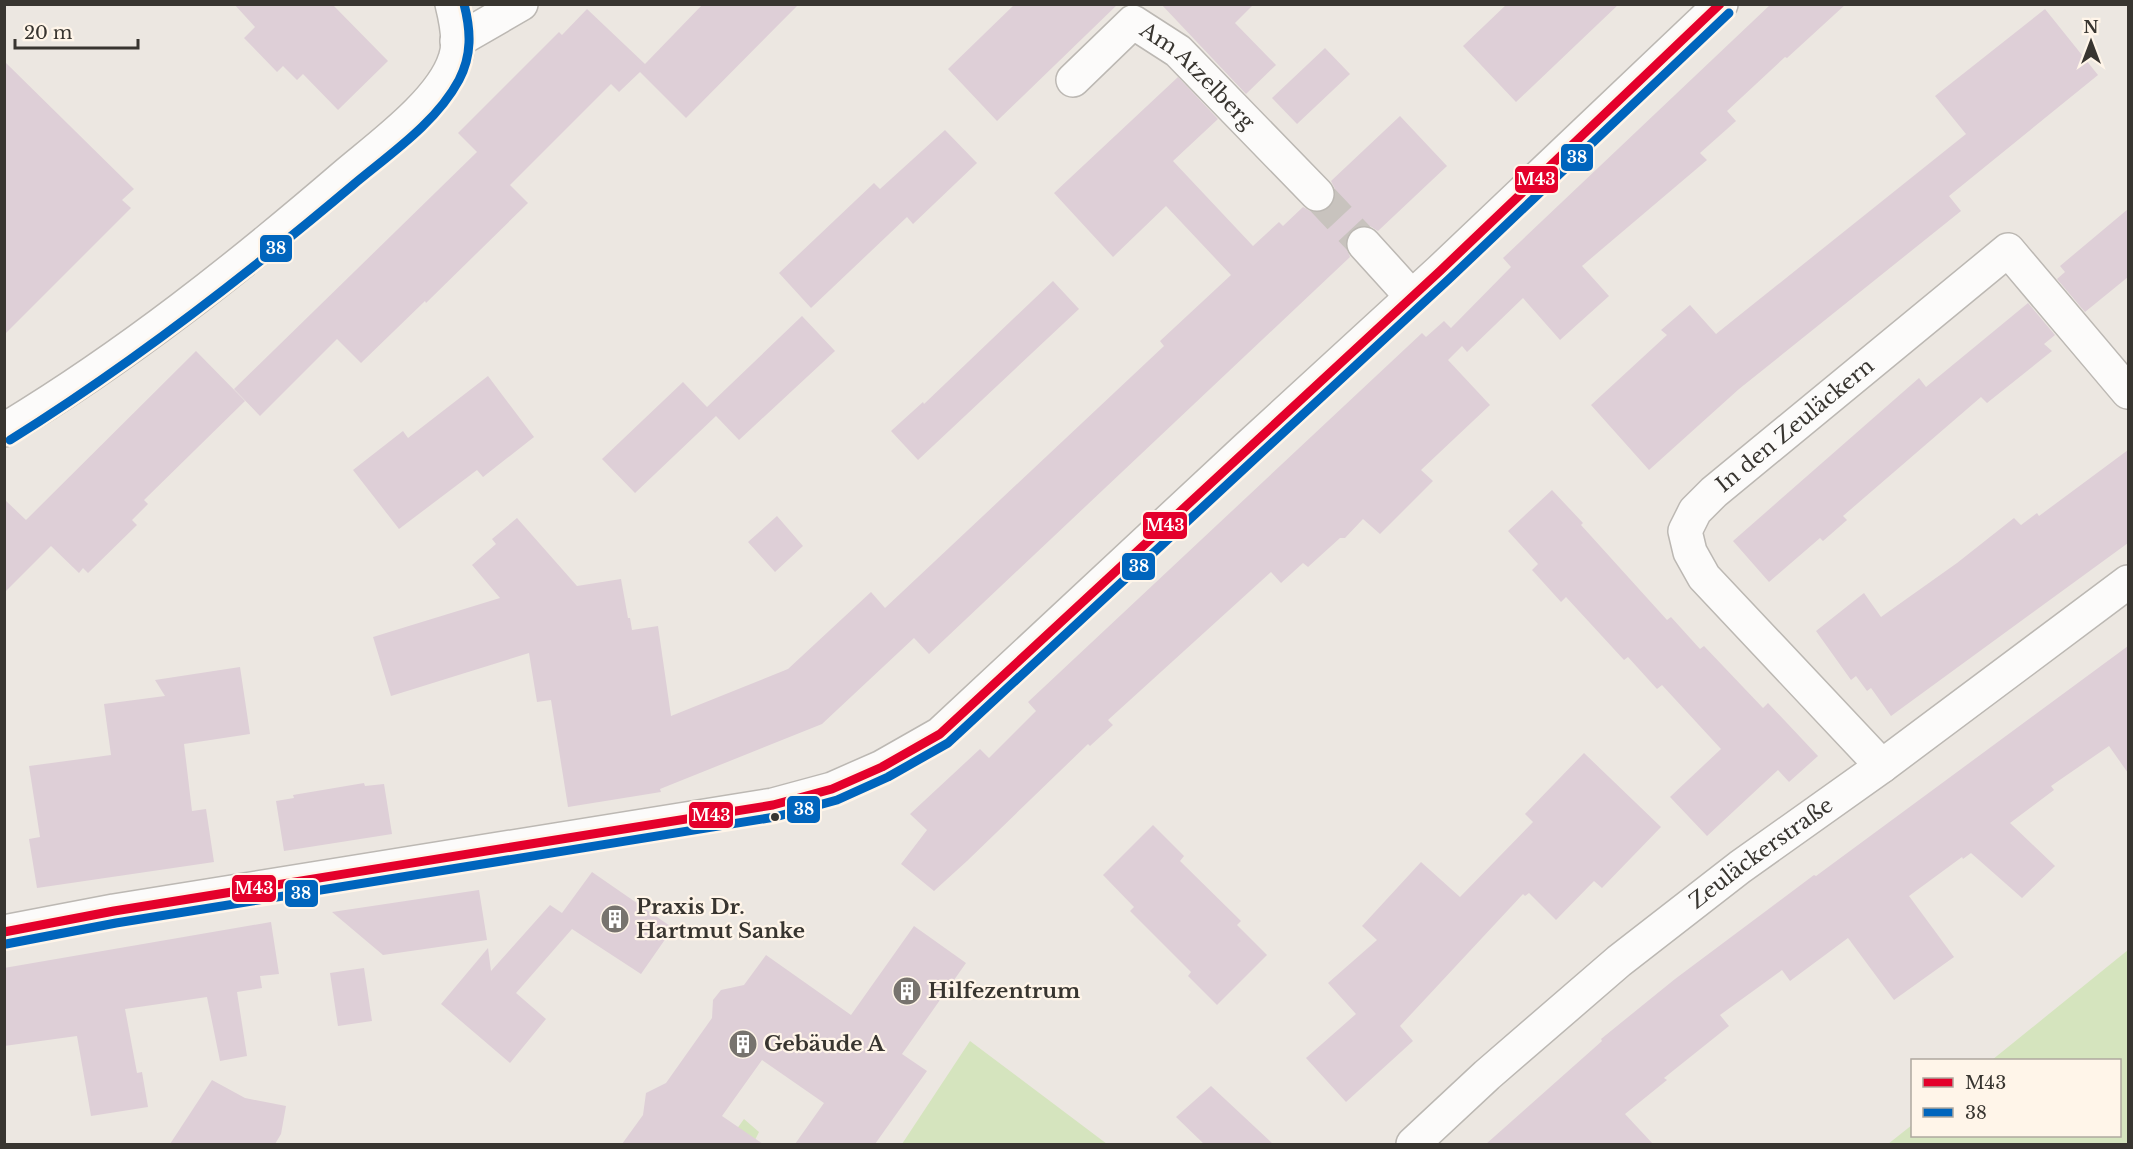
<svg xmlns="http://www.w3.org/2000/svg" width="2133" height="1149" font-family="'Libre Baskerville',serif">
  <style>
    .green { fill: #d5e4be }
    .building { fill: #decfd7 }
    .lines { fill: none; stroke-linecap: round; stroke-linejoin: round }
    .minor-tunnel { stroke: #c8c3be; stroke-width: 33; stroke-dasharray: 33 16; stroke-linecap: butt }
    .minor-casing { stroke: #bcb8b3; stroke-width: 36 }
    .secondary-casing { stroke: #bcb8b3; stroke-width: 36 }
    .minor { stroke: #fcfbfa; stroke-width: 33 }
    .secondary { stroke: #fcfbfa; stroke-width: 33 }
    .bus-1-casing { stroke: #fff5e9; stroke-width: 14 }
    .bus-2-casing { stroke: #fff5e9; stroke-width: 14 }
    .bus-1 { stroke: #e4002b; stroke-width: 9 }
    .bus-2 { stroke: #0065bd; stroke-width: 9 }
    .bus-dot { fill: #383530; stroke: #fff5e9; stroke-width: 2 }
    .labels { text-anchor: middle; dominant-baseline: central; stroke-width: 4.5; stroke-linejoin: round; paint-order: stroke }
    .street-label { font-size: 21px; fill: #383530; stroke: #fff5e9 }
    .poi-label { font-size: 21px; font-weight: bold; fill: #383530; stroke: #fff5e9; text-anchor: start }
    .line-badge { stroke: #fff5e9; stroke-width: 2 }
    .badge-label { font-size: 16px; text-anchor: middle; font-weight: bold; fill: #fff }
  </style>
  <rect width="100%" height="100%" fill="#ece7e1"/>
  <path class="green" d="M2128 950V1144H1888L1912 1125V1136H2120V1060H1992Z
    M970 1041 1107 1144H902Z
    M744 1119 759 1132 753 1144H726Z"/>
  <path class="building" d="M234 4H332L388 61 338 110 303 74 297 80 283 66 277 72 244 38 255 27Z
    M703 4H799L686 118 640 72 619 92 611 84 510 185 528 203 426 303 425 301 361 363 337 339 260 416 234 389 477 152 458 133 559 32 562 35 587 9 645 64Z
    M1015 4H1118L997 121 948 69Z
    M1161 4H1254L1235 23 1276 65 1246 94Z
    M1507 4H1619L1516 102 1463 46Z
    M1771 4H1846L1787 58 1785 57 1727 111 1736 121 1700 153 1707 160 1582 266 1609 296 1560 340 1523 298 1467 352 1462 346 1448 360 1490 405 1421 470 1433 481 1380 534 1363 519 1345 538H1340L1308 567 1303 563 1281 583 1271 572 1108 720 1113 725 1090 746 1088 744 967 861 934 891 901 864 927 830 910 814 980 749 989 758 1036 711 1028 702 1422 333 1426 337 1444 321 1451 328 1511 267 1503 258Z
    M2045 9 2098 75 1949 196 1961 211 1739 389 1649 470 1591 405 1667 335 1661 330 1690 305 1716 334 1966 134 1935 96Z
    M1325 48 1350 74 1297 124 1272 98Z
    M4 61 134 189 122 200 131 208 4 335Z
    M1178 77 1218 119 1173 161 1253 246 1279 222 1283 226 1303 207 1312 212H1322L1330 208 1335 199V189L1331 181 1400 116 1447 166 1378 231 1370 226H1361L1351 231 1346 239V247L1350 257 929 654 914 638 822 724 660 789 661 792 568 807 551 700 537 702 529 653 391 696 373 637 500 598 472 565 496 544 492 539 517 518 577 586 621 579 628 618H630L632 630 658 626 671 716 788 669 871 592 885 608 1164 346 1160 341 1231 275 1166 206 1113 257 1054 193Z
    M945 130 977 163 913 224 907 217 811 308 779 273 874 183 880 189Z
    M2128 209V277L2085 312 2057 279 2065 272 2060 266Z
    M1053 281 1079 309 918 460 891 431 923 402 924 404Z
    M2028 303 2055 335 2044 344 2052 351 1987 403 1981 397 1843 516 1847 520 1823 541 1820 538 1769 582 1733 541 1919 378 1926 387Z
    M802 316 835 351 739 440 716 416 635 493 602 459 683 382 707 407Z
    M196 351 245 401 144 500 148 504 132 520 137 525 88 573 83 568 79 573 51 546 4 593V499L26 520Z
    M488 376 534 437 483 477 477 470 399 529 353 470 403 431 408 438Z
    M2128 450V543L1891 716 1871 688 1867 691 1856 676 1851 680 1816 631 1864 593 1881 617 1957 563 2014 518 2021 525 2037 513 2039 516Z
    M1552 490 1583 523 1581 525 1667 620 1671 617 1700 649 1704 646 1763 708 1768 703 1818 756 1789 782 1778 770 1707 836 1670 797 1721 749 1662 685 1657 689 1628 657 1624 660 1566 597 1561 602 1532 570 1538 564 1508 531Z
    M777 516 803 546 775 572 748 542Z
    M2128 646V773L2109 746 2051 786 2054 790 2010 823 2055 866 2022 898 1971 853 1963 859 1962 857 1909 896 1954 957 1894 1000 1848 938 1790 981 1782 970 1720 1015 1729 1026 1664 1078 1667 1080 1625 1114 1653 1144H1486L1602 1041 1601 1039 1675 979 1814 875 1816 876Z
    M240 667 250 734 184 744 192 811 206 809 214 862 37 888 29 839 40 837 29 766 111 755 104 704 165 696 155 680Z
    M1584 753 1661 827 1602 888 1594 881 1556 920 1529 893 1525 896 1523 894 1400 1026 1413 1041 1346 1102 1306 1058 1356 1014 1328 983 1377 940 1362 926 1421 862 1460 897 1533 822 1525 814Z
    M364 783 365 786 384 784 392 834 284 851 276 801 294 798 293 795Z
    M1153 825 1184 856 1180 861 1241 921 1237 925 1267 955 1217 1005 1188 976 1191 972 1130 911 1134 907 1103 875Z
    M592 872 673 928 641 974 572 929 516 993 546 1019 510 1063 441 1004 488 948 491 971 550 905 562 913Z
    M479 890 487 940 383 955 332 912Z
    M271 922 279 974 260 976 262 988 237 992 247 1056 220 1061 207 997 125 1009 137 1073 142 1072 148 1107 91 1116 77 1036 4 1046V968Z
    M914 926 966 963 902 1054 927 1071 875 1144H795L824 1103 762 1060 722 1116 763 1144H622L643 1115 646 1093 666 1083 712 1018 713 1000 721 990 744 985 766 955 851 1015Z
    M364 968 372 1021 338 1026 330 973Z
    M212 1080 245 1098 286 1106 281 1134 275 1144H170Z
    M1211 1086 1273 1144H1204L1176 1117Z"/>
  <g class="lines">
    <path class="minor-tunnel" d="M1317 194 1364 244"/>
    <g class="minor-casing">
      <g id="minor">
        <path d="M457 41 521 4"/>
        <path id="s1" d="M1073 80 1133 22 1178 51 1317 194"/>
        <path d="M1364 244 1412 297"/>
        <path d="M4 430C127 356 239 267 347 174 380 146 442 101 455 59 461 43 456 20 452 4"/>
        <path id="s2" d="M1882 766 1704 577 1690 552 1685 531 1695 511 1714 492 2008 250 2128 392"/>
        <path id="s3" d="M1413 1144 1487 1075 1619 961 1740 867 1882 766 2128 582"/>
      </g>
    </g>
    <g class="secondary-casing">
      <path id="secondary" d="M4 932 114 911 773 805 832 789 882 767 940 734 1247 448 1440 271 1721 4"/>
    </g>
    <use href="#minor" class="minor"/>
    <use href="#secondary" class="secondary"/>
    <g class="bus-1-casing">
      <path id="bus-1" d="M4 932 114 911 773 805 832 789 882 767 940 734 1440 271 1720 4"/>
    </g>
    <g class="bus-2-casing">
      <path id="bus-2" d="M10 440C132 364 244 277 353 185 390 154 436 123 459 80 472 55 471 31 464 4
        M6 944 116 923 775 817 837 800 888 777 948 743 1448 280 1729 13"/>
    </g>
    <use href="#bus-1" class="bus-1"/>
    <use href="#bus-2" class="bus-2"/>
  </g>
  <defs>
    <g id="building-disc" transform="scale(1.5)"><circle r="9.5" fill="#77736e" stroke="#fff5e9"/><path d="M-4-6H4V6H1V3H-1V6H-4ZM-2.5-4.3h1.7v1.8h-1.7ZM.8-4.3h1.7v1.8H.8ZM-2.5-1h1.7V.8h-1.7ZM.8-1h1.7V.8H.8Z" fill="#fff"/></g>
  </defs>
  <g fill-rule="evenodd">
    <use href="#building-disc" x="615" y="919"/>
    <use href="#building-disc" x="907" y="991"/>
    <use href="#building-disc" x="743" y="1044"/>
  </g>
  <circle class="bus-dot" cx="775" cy="817" r="5"/>
  <g class="labels">
    <g class="street-label">
      <text stroke="none"><textPath href="#s1" startOffset="168">Am Atzelberg</textPath></text>
      <text stroke="none"><textPath href="#s2" startOffset="464">In den Zeuläckern</textPath></text>
      <text stroke="none"><textPath href="#s3" startOffset="454">Zeuläckerstraße</textPath></text>
    </g>
    <g class="poi-label">
      <text x="636" y="907">Praxis Dr.<tspan x="636" dy="24">Hartmut Sanke</tspan></text>
      <text x="928" y="991">Hilfezentrum</text>
      <text x="764" y="1044">Gebäude A</text>
    </g>
  </g>
  <g class="line-badge">
    <rect x="1560" y="143" width="34" height="29" rx="6" fill="#0065bd"/>
    <rect x="1514" y="165" width="45" height="29" rx="6" fill="#e4002b"/>
    <rect x="259" y="234" width="34" height="29" rx="6" fill="#0065bd"/>
    <rect x="1142" y="511" width="46" height="29" rx="6" fill="#e4002b"/>
    <rect x="1121" y="552" width="35" height="29" rx="6" fill="#0065bd"/>
    <rect x="786" y="795" width="35" height="29" rx="6" fill="#0065bd"/>
    <rect x="688" y="801" width="46" height="28" rx="6" fill="#e4002b"/>
    <rect x="231" y="874" width="46" height="29" rx="6" fill="#e4002b"/>
    <rect x="284" y="879" width="35" height="29" rx="6" fill="#0065bd"/>
  </g>
  <g class="badge-label">
    <text x="1577" y="163">38</text>
    <text x="1536" y="185">M43</text>
    <text x="276" y="254">38</text>
    <text x="1165" y="531">M43</text>
    <text x="1139" y="572">38</text>
    <text x="804" y="815">38</text>
    <text x="711" y="821">M43</text>
    <text x="254" y="894">M43</text>
    <text x="301" y="899">38</text>
  </g>
  <rect width="2133" height="1149" fill="none" stroke="#383530" stroke-width="12"/>
  <rect x="1911" y="1059" width="210" height="78" fill="#fff5e9" stroke="#afa89f" stroke-width="1.5"/>
  <rect x="1923" y="1078" width="30" height="9" fill="#e4002b" stroke="#afa89f" stroke-width="1.5"/>
  <text x="1965" y="1089" font-size="18" fill="#383530">M43</text>
  <rect x="1923" y="1108" width="30" height="9" fill="#0065bd" stroke="#afa89f" stroke-width="1.5"/>
  <text x="1965" y="1119" font-size="18" fill="#383530">38</text>
  <g transform="translate(2091 42)" stroke="#fff5e9" stroke-width="4.5" paint-order="stroke">
  <path d="M0-4.5L10 22L0 15L-10 22Z" fill="#383530"/>
  <text y="-9" font-size="16" font-weight="bold" text-anchor="middle" fill="#383530">N</text>
  </g>
  <path d="M15 39v9h123v-9" fill="none" stroke="#383530" stroke-width="3"/>
  <text x="24" y="39" font-size="18" fill="#383530" stroke="#fff5e9" stroke-width="4.5" paint-order="stroke">20 m</text>
</svg>
